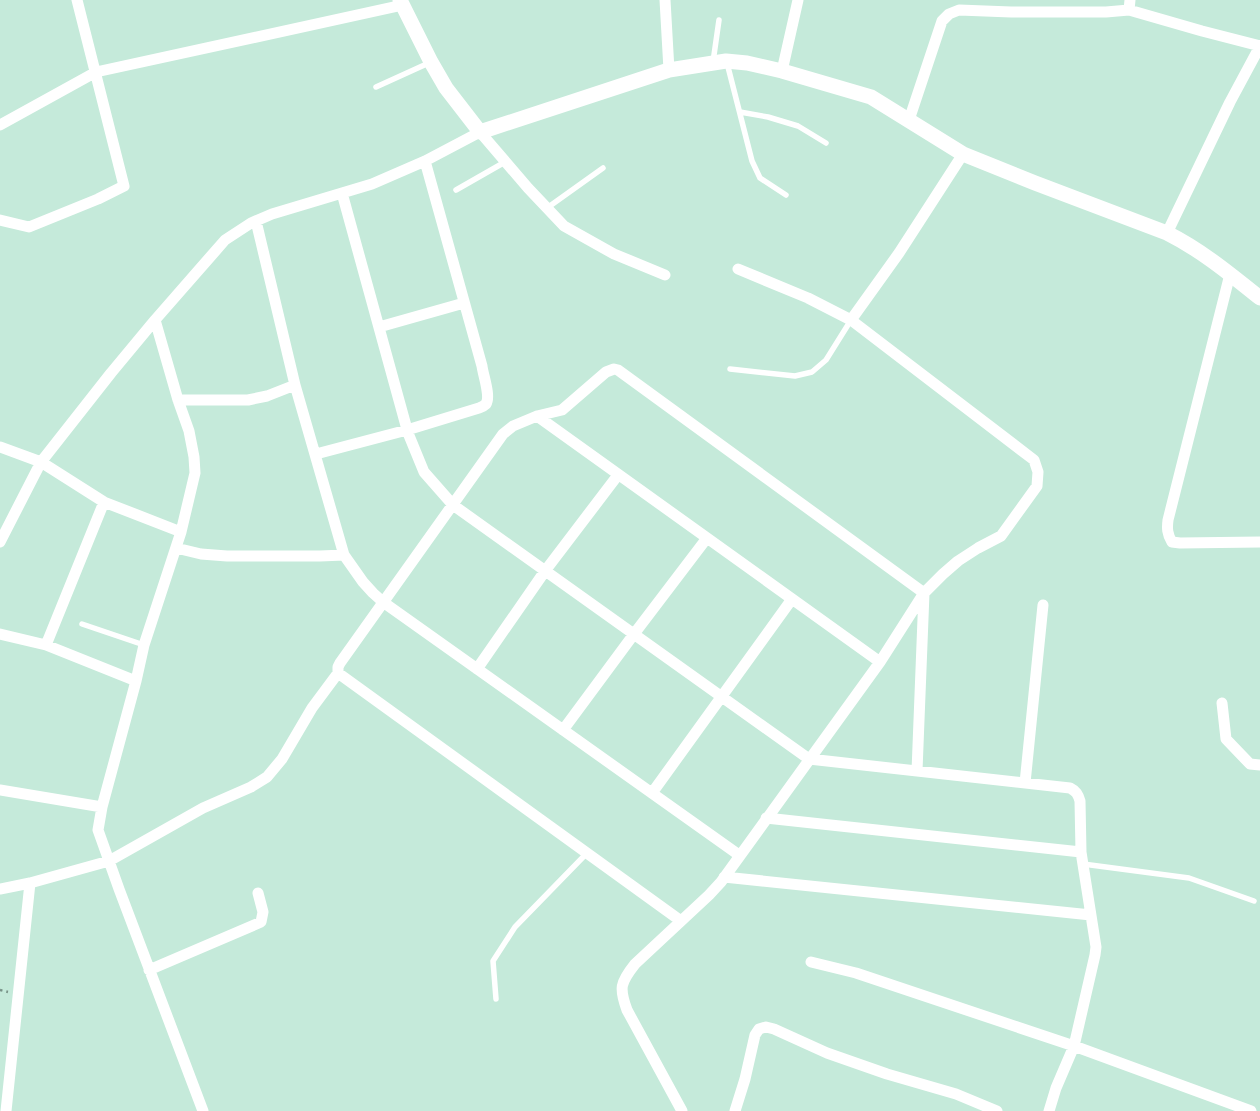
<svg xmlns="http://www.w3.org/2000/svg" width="1260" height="1111" font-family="Mulish,sans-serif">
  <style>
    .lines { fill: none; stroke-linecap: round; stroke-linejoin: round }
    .path { stroke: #789287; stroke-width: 2.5; stroke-dasharray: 2.5 4; stroke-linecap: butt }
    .lane { stroke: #fff; stroke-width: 5.5 }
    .street { stroke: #fff; stroke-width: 11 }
    .secondary { stroke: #fff; stroke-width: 15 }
  </style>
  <rect width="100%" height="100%" fill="#c5eada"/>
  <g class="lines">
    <path class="path" d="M0 990 8 992"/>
    <path class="lane" d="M713 62 719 20
      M727 63 752 161 760 178 786 195
      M376 87 431 62
      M740 112 768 117 798 126 826 143
      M456 190 505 162
      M547 208 603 168
      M730 369 795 376 812 372 826 360 851 320
      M82 624 144 645
      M1083 864 1189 878 1254 901
      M496 999 493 961 515 927 587 853"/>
    <path class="street" d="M665 0 669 70
      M1130 0 1129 10 1202 31 1260 46
      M782 71 798 0
      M909 120 942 21 949 14 959 10 1011 12H1106L1129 10
      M0 125 96 72 403 5
      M342 193 408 433 424 472 453 505 809 759 1070 788C1076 791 1078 794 1080 801L1081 852 1096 947 1095 955 1074 1046 1056 1088 1049 1111
      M0 220 29 227 98 199 124 186 77 0
      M256 221 295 385 344 555 363 582 373 593 383 602 739 855
      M1167 233 1230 102 1260 46
      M1230 274 1168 520C1167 528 1167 534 1172 542L1180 543 1260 542
      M155 320 178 400 189 431 194 457 195 473 181 532 144 645 136 681 102 807 98 830 119 889 203 1111
      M851 320 899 253 963 154
      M379 327 464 303
      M178 400H248L267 396 295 385
      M537 416 880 662
      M0 447 41 462 104 502 181 532
      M316 454 407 430 479 408C482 407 484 406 486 404 491 396 483 375 482 366L425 161
      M0 542 41 462 111 373 155 320 225 240 251 223 272 214 372 184 425 161 480 132 528 188 564 226 614 254 665 275
      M176 548 201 554 227 556H320L344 555
      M0 634 46 645 136 681
      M46 645 104 502
      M477 669 545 571 618 475
      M1222 703 1226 739 1250 764 1260 765
      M563 730 634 634 707 538
      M1025 783 1043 605
      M0 790 102 807
      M652 793 792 599
      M766 818 1081 852
      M724 877 1091 915
      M0 889 30 883 109 861 203 808 251 787 267 777 282 759 312 708 338 673
      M681 921 338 673V667L340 663 503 434 513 426 537 416 562 410 606 372 614 369 618 370 924 593 917 771
      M811 962 856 973 1074 1046 1251 1111
      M149 970 261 922 263 912 258 893
      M6 1111 30 883
      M682 1111 627 1010C619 988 620 983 635 964L709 895 721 882 880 662 924 593 943 574 958 561 978 548 1001 536 1037 486 1038 472 1034 460 851 320 808 298 738 269
      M735 1111 745 1079 755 1035 759 1029 766 1027 774 1029 827 1053 887 1074 956 1094 997 1111"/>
    <path class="secondary" d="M400 0 431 62 446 88 480 132 669 70 726 61 747 63 782 71 871 97 963 154 1035 183 1167 233C1201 250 1230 274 1260 298"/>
  </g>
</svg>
